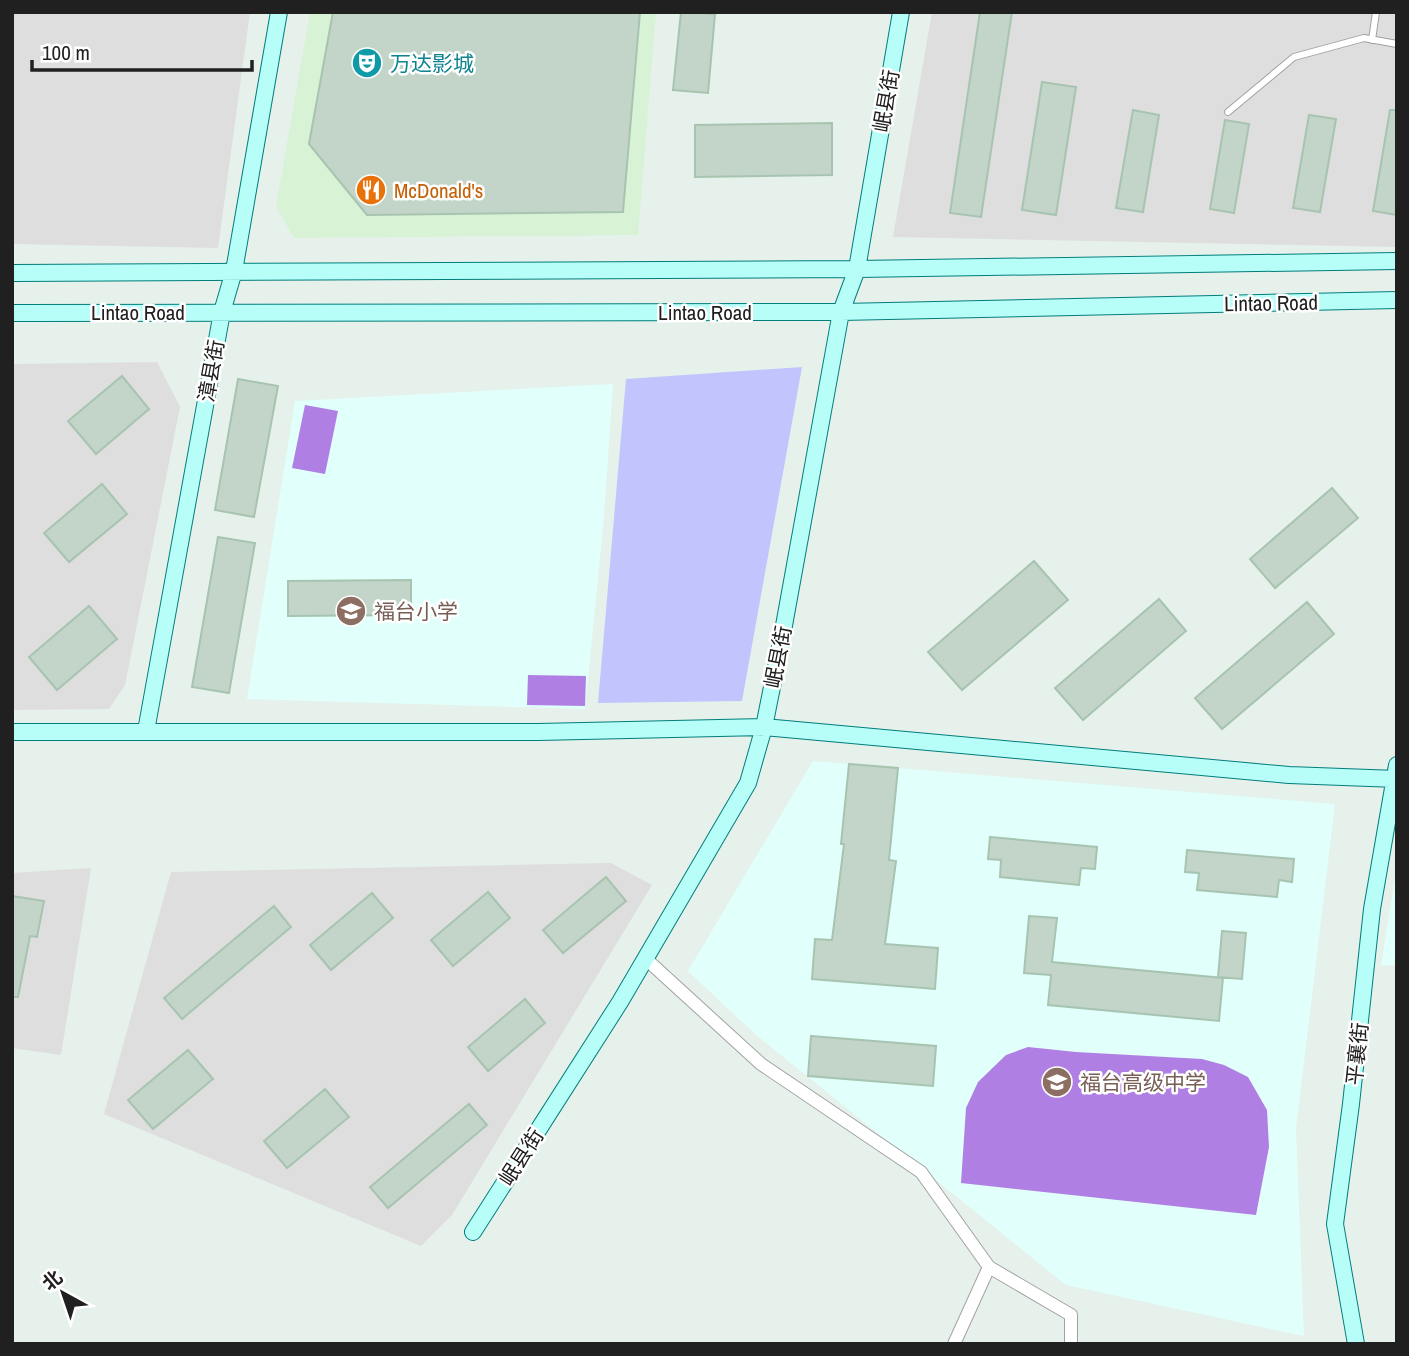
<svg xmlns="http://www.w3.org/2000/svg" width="1409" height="1356" font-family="'Archivo Narrow','Noto Sans SC',sans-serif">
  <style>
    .residential { fill: #dddedd }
    .commercial { fill: #d7f2d4 }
    .education { fill: #e1fffb }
    .park { fill: #c1c4fd }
    .pitch { fill: #b07fe4 }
    .building { fill: #c3d4c8; stroke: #a7c4b0; stroke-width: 2 }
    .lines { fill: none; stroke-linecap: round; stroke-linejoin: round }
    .lane-casing { stroke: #a1a1a1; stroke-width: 8 }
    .street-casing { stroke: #a1a1a1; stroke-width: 14 }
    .secondary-casing { stroke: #007e7b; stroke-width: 18 }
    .lane { stroke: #fff; stroke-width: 6 }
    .street { stroke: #fff; stroke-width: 12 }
    .secondary { stroke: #b7fdf8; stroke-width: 16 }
    .labels { text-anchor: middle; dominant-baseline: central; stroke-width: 5; stroke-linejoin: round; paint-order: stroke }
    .culture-label { font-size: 21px; fill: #0d838f; stroke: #fff; text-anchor: start }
    .street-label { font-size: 21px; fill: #202020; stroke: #fff }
    .food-label { font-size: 21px; fill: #c56008; stroke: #fff; text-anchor: start }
    .education-label { font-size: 21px; fill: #785e54; stroke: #fff; text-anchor: start }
  </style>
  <rect width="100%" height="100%" fill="#e6f1ec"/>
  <path class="residential" d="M12 12H250L218 248 12 244Z
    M932 12H1397V247L893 237Z
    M157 362 180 407 125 685 109 709 12 710V364Z
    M611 863 652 885 452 1215 421 1246 104 1114 171 872Z
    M91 868 61 1055 12 1048V873Z"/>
  <path class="commercial" d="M310 12H656L638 235 294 238 276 207Z"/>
  <path class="education" d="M613 384 604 517 585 709 247 699 295 401Z
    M813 761 1335 804 1296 1129 1304 1336 1066 1285 755 1034 688 971Z
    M1397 866V966L1381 965Z"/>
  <path class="park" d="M802 367 742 701 598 703 626 379Z"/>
  <path class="pitch" d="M305 405 338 411 325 474 292 468Z
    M528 675 586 676 585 706 527 705Z
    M1028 1047 1076 1052 1202 1059 1224 1065 1248 1077 1267 1110 1269 1147 1256 1215 961 1183 966 1108 978 1082 1006 1055Z"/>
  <path class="building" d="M333 12H640L623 212 367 215 309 144Z
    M681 12 715 14 708 93 673 90Z
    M980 12H1012L981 217 950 213Z
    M1042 82 1076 87 1056 215 1022 210Z
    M1133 110 1159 115 1143 212 1116 208Z
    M1390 110H1397V215L1373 211Z
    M1309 115 1336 119 1320 212 1293 208Z
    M1225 120 1249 124 1234 213 1210 209Z
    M832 123V175L695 177V125Z
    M122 376 149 409 96 454 68 421Z
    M238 379 278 386 254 517 215 510Z
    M102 484 127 514 69 562 44 533Z
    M1332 488 1358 518 1275 588 1250 559Z
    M218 537 255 543 229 693 192 687Z
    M1034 561 1068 600 962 690 928 652Z
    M411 580V615L288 616V581Z
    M1159 599 1186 631 1083 720 1055 688Z
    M1307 602 1334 634 1222 729 1195 698Z
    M89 606 117 639 57 690 29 657Z
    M849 764 898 768 889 860 896 861 885 944 938 948 935 989 812 979 815 939 832 940 844 844H841Z
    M990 837 1097 847 1095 869 1081 868 1079 885 1000 877 1001 860 988 859Z
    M1187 850 1294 859 1292 882 1279 880 1277 897 1197 890 1199 873 1185 872Z
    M606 877 626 901 563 953 543 930Z
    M488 892 510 918 453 966 431 940Z
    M372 893 393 918 331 970 310 945Z
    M12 896 44 901 37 937 30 936 18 997H12Z
    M274 906 291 927 182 1019 164 998Z
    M1029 916 1057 918 1052 962 1223 978 1219 1021 1048 1005 1051 975 1024 973Z
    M1222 931 1246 933 1242 979 1218 977Z
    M525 999 545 1023 488 1071 468 1047Z
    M811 1036 936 1046 933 1086 808 1076Z
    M188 1050 213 1079 153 1129 128 1100Z
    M325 1089 349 1117 287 1168 264 1141Z
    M469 1104 487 1125 388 1208 370 1187Z"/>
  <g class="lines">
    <g class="lane-casing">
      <path id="lane" d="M1372 40 1376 12
        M1228 112 1294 57 1364 38 1397 44"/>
    </g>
    <g class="street-casing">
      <path id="street" d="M646 959 761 1064 921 1172 989 1267 1071 1315V1344
        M954 1344 989 1267"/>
    </g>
    <g class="secondary-casing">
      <path id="secondary" d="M12 273 857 269 1397 261
        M12 313 841 312 1397 300
        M146 731 222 312 234 271 279 12
        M12 732H538L764 727 1289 775 1397 779
        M473 1232 620 1002 748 783 764 727 781 642 841 312 857 269 901 12
        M1356 1344 1335 1224 1351 1104 1372 909 1397 765"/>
    </g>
    <use href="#lane" class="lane"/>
    <use href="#street" class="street"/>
    <use href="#secondary" class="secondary"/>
  </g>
  <defs>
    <g id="theatre-disc" transform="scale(1.575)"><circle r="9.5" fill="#0f9aa8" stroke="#fff"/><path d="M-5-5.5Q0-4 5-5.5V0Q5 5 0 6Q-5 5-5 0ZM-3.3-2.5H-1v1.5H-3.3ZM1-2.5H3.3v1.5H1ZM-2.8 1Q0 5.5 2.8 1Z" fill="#fff"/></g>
    <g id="restaurant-disc" transform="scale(1.575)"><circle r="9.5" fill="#e8710a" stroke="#fff"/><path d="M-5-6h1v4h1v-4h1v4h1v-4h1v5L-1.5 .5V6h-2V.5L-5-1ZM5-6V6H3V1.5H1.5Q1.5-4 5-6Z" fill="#fff"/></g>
    <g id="school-disc" transform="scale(1.575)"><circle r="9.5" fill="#8d6e63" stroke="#fff"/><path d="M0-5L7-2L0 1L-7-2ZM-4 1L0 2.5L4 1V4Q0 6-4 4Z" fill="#fff"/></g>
  </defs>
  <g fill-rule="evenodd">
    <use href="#theatre-disc" x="367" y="63"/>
    <use href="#restaurant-disc" x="371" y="190"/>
    <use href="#school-disc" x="351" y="611"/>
    <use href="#school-disc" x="1057" y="1082"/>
  </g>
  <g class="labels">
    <g class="culture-label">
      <text x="390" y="63">万达影城</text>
    </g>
    <g class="street-label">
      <text transform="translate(886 101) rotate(-80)">岷县街</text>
      <text transform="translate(1271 303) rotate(-1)">Lintao Road</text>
      <text x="138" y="312">Lintao Road</text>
      <text x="705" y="312">Lintao Road</text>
      <text transform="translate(211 371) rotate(-80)">漳县街</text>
      <text transform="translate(778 657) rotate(-79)">岷县街</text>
      <text transform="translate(1357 1054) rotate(-84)">平襄街</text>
      <text transform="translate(521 1157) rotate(-57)">岷县街</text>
    </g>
    <g class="food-label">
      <text x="394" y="190">McDonald's</text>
    </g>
    <g class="education-label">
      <text x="374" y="611">福台小学</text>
      <text x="1080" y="1082">福台高级中学</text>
    </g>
  </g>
  <rect width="1409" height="1356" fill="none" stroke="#202020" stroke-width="28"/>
  <g transform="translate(63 1293) rotate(320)" stroke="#ffffff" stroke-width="5" paint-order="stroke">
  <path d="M0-5L12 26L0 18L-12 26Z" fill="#202020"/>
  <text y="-10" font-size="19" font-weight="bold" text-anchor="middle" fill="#202020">北</text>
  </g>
  <path d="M32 60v10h220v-10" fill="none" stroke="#202020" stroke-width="3.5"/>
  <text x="42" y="60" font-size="21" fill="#202020" stroke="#ffffff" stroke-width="5" paint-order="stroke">100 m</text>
</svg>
